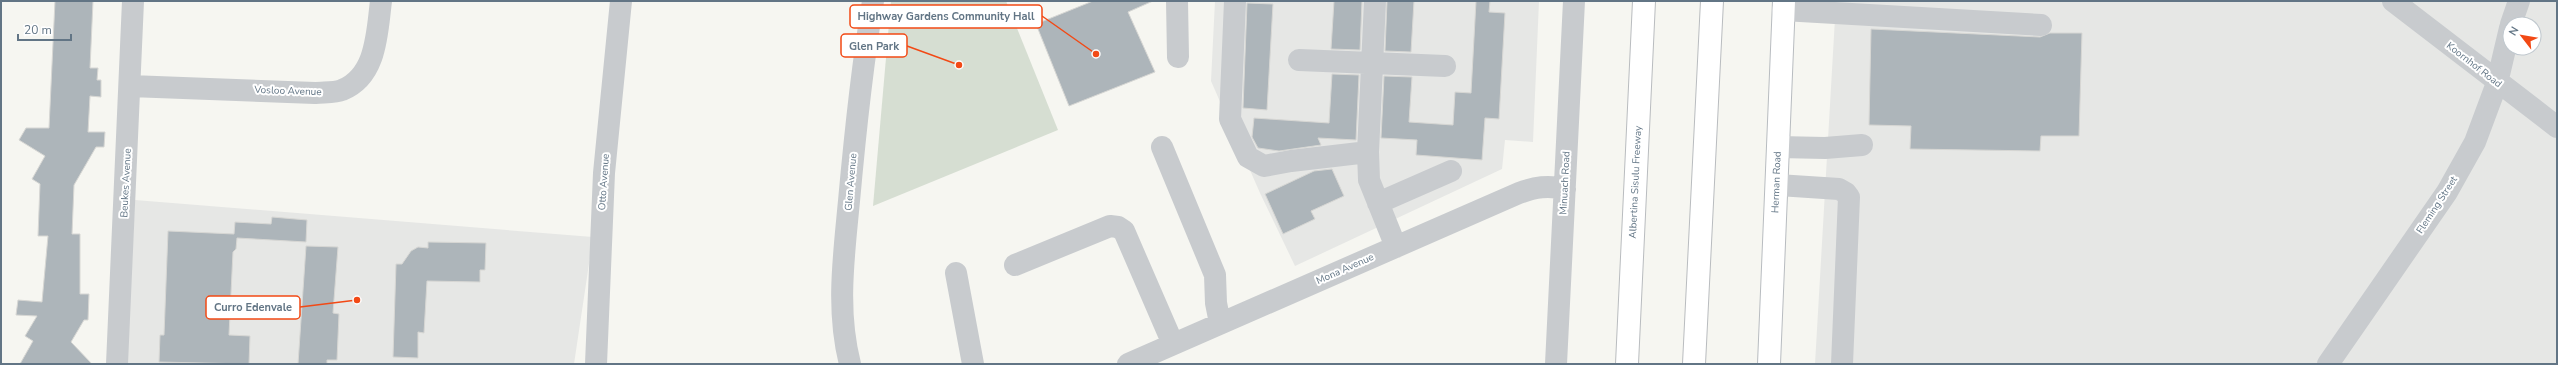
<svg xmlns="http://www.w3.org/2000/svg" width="2558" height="365" font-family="'Nunito Sans',sans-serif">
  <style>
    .built { fill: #e6e7e5; fill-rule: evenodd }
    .green { fill: #d6ded2 }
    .building { fill: #adb5ba; stroke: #d7d7d4 }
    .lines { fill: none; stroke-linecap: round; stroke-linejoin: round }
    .major-casing { stroke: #b8bcc0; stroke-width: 24 }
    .highway-casing { stroke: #b9bcbf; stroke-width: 24 }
    .minor { stroke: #c8cbce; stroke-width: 22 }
    .major { stroke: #fff; stroke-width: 22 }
    .highway { stroke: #fff; stroke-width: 22 }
    .labels { text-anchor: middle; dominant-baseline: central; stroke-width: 4; stroke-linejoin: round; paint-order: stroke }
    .street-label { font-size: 10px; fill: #627585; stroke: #fff }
    .leader { fill: none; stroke: #f24915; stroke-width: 1.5 }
    .callout-dot { fill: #f24915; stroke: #fff; stroke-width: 1.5 }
    .callout { fill: #fff; stroke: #f24915; stroke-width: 1.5 }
    .callout-label { font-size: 11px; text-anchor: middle; font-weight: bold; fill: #627585 }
  </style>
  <rect width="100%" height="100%" fill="#f6f6f1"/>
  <path class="built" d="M1215 1H1539L1533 142 1505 140 1502 169 1295 266 1260 193 1211 81Z
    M1836 1H2557V364H1815ZM2510 24H2534V48H2510Z
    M135 200 593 237 574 364H127Z"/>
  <path class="green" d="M891 1H1006L1058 130 873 206Z"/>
  <path class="building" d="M55 1H93L90 68H98L97 80H101V97L90 96 88 132H105L104 147H96L74 185 72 234H80V294H89L88 320H84L71 342 92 364H20L33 341 25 336 37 316 16 315 18 300 42 302 48 236H38L40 184 32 179 45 156 19 140 26 128H49Z
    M1093 1H1153L1128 12 1155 72 1069 106 1036 24Z
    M1334 1H1362L1360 50 1331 49Z
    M1387 1H1414L1411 52 1385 51Z
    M1476 1H1490L1489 12 1505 13 1499 119 1485 118 1482 160 1416 155 1417 140 1381 138 1384 76 1412 77 1409 122 1453 125 1455 92 1471 93Z
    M1247 3 1273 4 1267 110 1243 108Z
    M1871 29 2040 37 2050 33H2082L2079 136H2041L2040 151 1910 149 1911 126 1869 125Z
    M1332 74 1359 75 1356 140 1318 138 1321 145 1279 151 1258 148 1252 137 1254 118 1329 123Z
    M1332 169 1344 196 1311 211 1315 219 1283 234 1265 194 1314 171Z
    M272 217 307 220 306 242 237 238 236 249 233 252 229 335 250 336 249 364 159 362 160 335H164L168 231 234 234 235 222 271 224Z
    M428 242 486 243 485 270H480V282L427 281 424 333 418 332V358L393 357 396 264H402L411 251 418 247 428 248Z
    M306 246 338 247 333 313 339 314 337 360H327V364H298Z"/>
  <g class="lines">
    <g class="major-casing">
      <g id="major">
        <path id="s1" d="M1769 364 1784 1"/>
      </g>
    </g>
    <g class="highway-casing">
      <g id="highway">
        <path id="s2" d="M1627 364 1644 1"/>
        <path d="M1694 364 1712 1"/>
      </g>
    </g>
    <path class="minor" d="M1177 1 1178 57
      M1235 1 1230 119 1248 157 1264 166 1291 161 1368 152
      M1375 1 1368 152 1369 180 1396 247
      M2393 1 2557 127
      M1783 10 2041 25
      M2511 24 2519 1
      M1299 60 1445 66
      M130 86 315 93C323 92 335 93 342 90 377 76 377 32 381 1
      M1162 147 1215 275 1216 303 1220 323
      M1778 147 1825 148 1862 145
      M1777 185 1839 189 1846 193 1849 197 1842 364
      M1378 203 1451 171
      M1015 265 1110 226 1118 227 1124 231 1173 344
      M956 273 973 364
      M117 364 133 1
      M596 364 604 173 621 1
      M850 364C836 310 844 255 849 201 855 134 862 67 873 1
      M1128 364 1519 193C1535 187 1548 185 1565 189
      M1556 364 1574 1
      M2328 364 2447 192 2475 142 2497 83 2510 28"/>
    <use href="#major" class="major"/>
    <use href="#highway" class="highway"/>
  </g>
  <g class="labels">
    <g class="street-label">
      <text transform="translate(2474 65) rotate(38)">Koornhof Road</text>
      <text transform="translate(288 91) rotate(2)">Vosloo Avenue</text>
      <text transform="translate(604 182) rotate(-86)">Otto Avenue</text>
      <text transform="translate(851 182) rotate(-85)">Glen Avenue</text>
      <text stroke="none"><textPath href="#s2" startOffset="182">Albertina Sisulu Freeway</textPath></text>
      <text transform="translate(126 183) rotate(-87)">Beukes Avenue</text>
      <text transform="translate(1565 183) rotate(-87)">Minuach Road</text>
      <text stroke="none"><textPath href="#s1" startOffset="182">Herman Road</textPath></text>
      <text transform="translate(2437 205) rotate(-57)">Fleming Street</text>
      <text transform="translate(1345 269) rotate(-24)">Mona Avenue</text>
    </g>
  </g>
  <path class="leader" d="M1096 54L1042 16M959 65L907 46M357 300L300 307"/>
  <g class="callout-dot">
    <circle cx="1096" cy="54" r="4"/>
    <circle cx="959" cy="65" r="4"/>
    <circle cx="357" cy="300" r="4"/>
  </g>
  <g class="callout">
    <rect x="850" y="5" width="192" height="23" rx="4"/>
    <rect x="841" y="34" width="66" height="23" rx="4"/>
    <rect x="206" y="296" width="94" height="23" rx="4"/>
  </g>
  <g class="callout-label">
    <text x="946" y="20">Highway Gardens Community Hall</text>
    <text x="874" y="50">Glen Park</text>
    <text x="253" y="311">Curro Edenvale</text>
  </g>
  <rect width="2558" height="365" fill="none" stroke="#627585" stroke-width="4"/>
  <g transform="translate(2522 36) rotate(301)"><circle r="19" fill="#ffffff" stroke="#c0c8ce"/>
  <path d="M0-3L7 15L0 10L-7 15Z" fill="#f24915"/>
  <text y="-6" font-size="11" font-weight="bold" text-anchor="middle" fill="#627585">N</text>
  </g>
  <path d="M18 34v6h53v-6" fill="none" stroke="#627585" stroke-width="2"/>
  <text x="24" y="34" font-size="12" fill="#627585" stroke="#ffffff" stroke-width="3" paint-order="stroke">20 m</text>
</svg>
